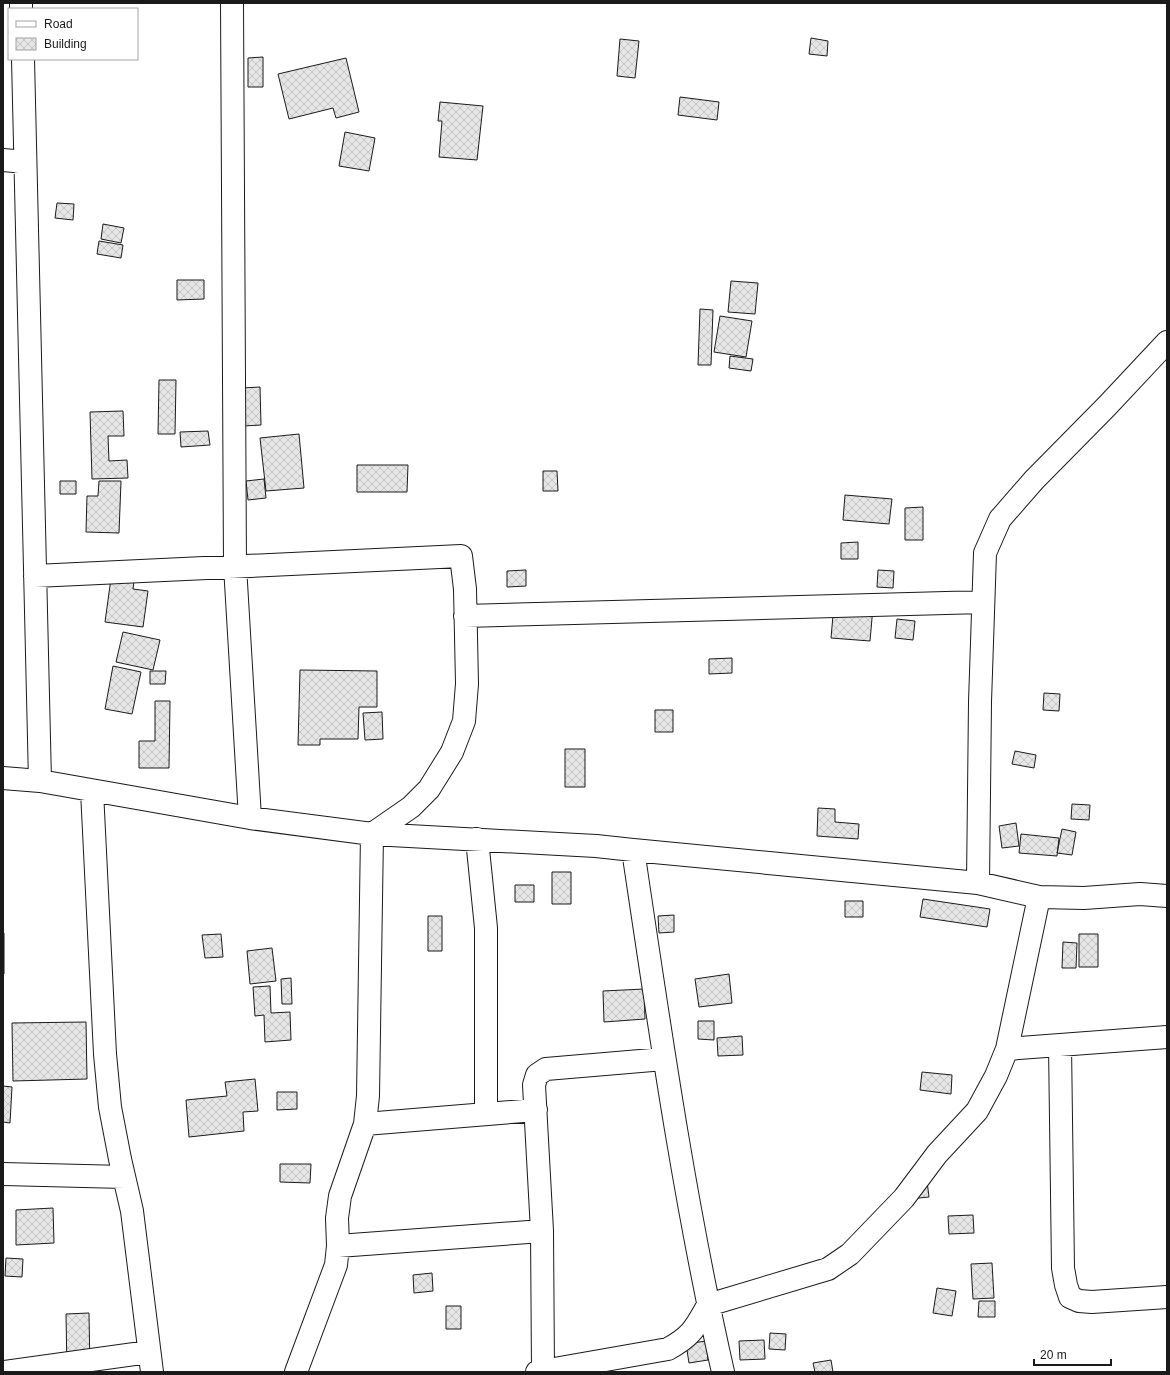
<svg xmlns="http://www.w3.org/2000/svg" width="1170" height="1375" font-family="Arial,sans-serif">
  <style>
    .building { fill: url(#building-cross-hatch); stroke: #1a1a1a }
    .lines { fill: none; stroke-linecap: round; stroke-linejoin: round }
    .minor-casing { stroke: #1a1a1a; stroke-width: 24 }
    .minor { stroke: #fff; stroke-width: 22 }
  </style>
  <defs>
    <pattern id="building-cross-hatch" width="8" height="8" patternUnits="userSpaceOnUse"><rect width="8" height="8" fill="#e6e6e6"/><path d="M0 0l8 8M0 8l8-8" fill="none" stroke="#c5c5c5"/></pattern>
  </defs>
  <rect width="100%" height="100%" fill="#fff"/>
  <path class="building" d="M811 38 828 41 827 56 809 54Z
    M620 39 639 41 635 78 617 76Z
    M263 57V87H248V58Z
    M346 58 359 112 336 118 333 108 289 119 278 74Z
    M680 97 719 102 717 120 678 115Z
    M440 102 483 106 477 160 439 157 442 121H438Z
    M345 132 375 138 369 171 339 166Z
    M57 203 74 204 73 220 55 218Z
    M103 224 124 228 121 243 101 239Z
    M99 241 123 245 121 258 97 254Z
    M177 280H204V299L177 300Z
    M731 281 758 283 755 314 728 312Z
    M700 309 713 310 711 365H698Z
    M720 316 752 321 746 357 714 352Z
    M730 356 753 359 751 371 729 368Z
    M159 380H176L175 434H158Z
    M260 387 261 425 243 426 242 388Z
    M123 411 124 436H108L109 461 127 460 128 478 92 479 90 412Z
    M208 431 210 445 181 447 180 432Z
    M299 434 304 488 266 491 260 438Z
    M357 465H408L407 492H357Z
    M543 471H557L558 491H543Z
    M264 479 266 498 248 500 246 481Z
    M60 481H76V494H60Z
    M99 481H121L119 533 86 532 87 496H98Z
    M845 495 892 499 889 524 843 520Z
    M923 507V540H905V508Z
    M858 542V559H841V543Z
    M526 570V586L507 587V571Z
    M878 570 894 571 893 588 877 587Z
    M112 571 135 574 133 589 148 591 143 627 105 622Z
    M834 604 873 607 870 641 831 638Z
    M897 619 915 621 913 640 895 638Z
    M123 632 160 640 153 670 116 662Z
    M732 658V673L709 674V659Z
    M113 666 141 672 132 714 105 709Z
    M300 670 377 671V707H359L358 739H320V745H298Z
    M150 671H166L165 684H150Z
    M1044 693 1060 694 1059 711 1043 710Z
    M155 701H170L169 768H139V741H155Z
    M655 710H673V732H655Z
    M382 712 383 739 365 740 363 713Z
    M565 749H585V787H565Z
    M1015 751 1036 755 1034 768 1012 764Z
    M1072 804 1090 805 1089 820 1071 819Z
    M818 808 835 809V822L859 824 858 839 817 836Z
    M1016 823 1019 846 1002 848 999 826Z
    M1062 829 1076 832 1072 855 1057 853Z
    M1021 834 1059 838 1057 856 1019 853Z
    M552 872H571V904H552Z
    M515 885H534V902H515Z
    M923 899 990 909 987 927 920 917Z
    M845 901H863V917H845Z
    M674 915V932L659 933 658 916Z
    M428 916H442V951H428Z
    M3 933H4V974H3Z
    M221 934 223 957 205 958 202 935Z
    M1079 934H1098V967H1079Z
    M1063 942 1077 943 1076 968H1062Z
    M272 948 276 981 250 984 247 951Z
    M729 974 732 1003 699 1007 695 979Z
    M291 978 292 1004H282L281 979Z
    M270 986 271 1013 290 1012 291 1040 265 1042 264 1015 255 1016 253 987Z
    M644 989 645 1019 604 1022 603 991Z
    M698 1021H714V1040L698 1039Z
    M86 1022 87 1079 13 1081 12 1023Z
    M742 1036 743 1055 718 1056 717 1038Z
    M922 1072 952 1075 951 1094 920 1090Z
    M255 1079 258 1111 243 1112 244 1131 189 1137 186 1100 227 1096 225 1082Z
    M3 1086 12 1087 10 1123 3 1122Z
    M277 1092H297V1109L277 1110Z
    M280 1164H311L310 1183 280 1182Z
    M927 1181 929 1197 909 1199Z
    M53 1208 54 1243 16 1245V1210Z
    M973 1215 974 1233 949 1234 948 1216Z
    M6 1258 23 1259 22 1277 5 1276Z
    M992 1263 994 1298 973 1299 971 1264Z
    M432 1273 433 1291 414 1293 413 1275Z
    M937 1288 956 1291 952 1316 933 1313Z
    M979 1301H995V1317H978Z
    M446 1306H461V1329H446Z
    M89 1313 90 1372H67L66 1314Z
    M770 1333 786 1334 785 1350 769 1349Z
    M764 1340 765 1359 740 1360 739 1341Z
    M706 1341 708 1360 689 1363 686 1344Z
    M831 1360 833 1372H815L813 1363Z"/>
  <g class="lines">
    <g class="minor-casing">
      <path id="minor" d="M21 3V9
        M232 3 235 566 250 818
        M23 59 40 781
        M3 160 25 162
        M35 576 461 556 465 589 467 684 464 721 452 752 429 789 411 807 372 834 368 1096 365 1124 340 1196 337 1218 338 1246 336 1265 296 1372
        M465 616 983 602
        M3 778 40 781 250 818 372 834 596 846 633 850 978 883 1039 897 1084 898 1140 894 1167 896
        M92 791 105 1054 110 1107 120 1159 132 1211 152 1372
        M477 839 486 928V1114
        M633 850C659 1024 684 1200 723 1372
        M978 883 980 702 985 553 1000 519 1034 480 1107 406 1167 342
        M1060 1045 1063 1268 1066 1285 1070 1297 1079 1301 1092 1302 1167 1297
        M1007 1049 1167 1037
        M365 1124 536 1110
        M3 1174 124 1177
        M338 1246 542 1231
        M543 1371 542 1231 534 1085 537 1075 546 1069 664 1059
        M5 1372 149 1352
        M537 1372 668 1349C692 1336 695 1328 708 1305L828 1269 850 1254 904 1198 937 1154 977 1111 996 1076 1007 1049 1039 897"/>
    </g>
    <use href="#minor" class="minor"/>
  </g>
  <rect width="1170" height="1375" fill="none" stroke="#1a1a1a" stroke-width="8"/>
  <rect x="8" y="8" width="130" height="52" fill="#ffffff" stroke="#a3a3a3"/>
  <rect x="16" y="21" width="20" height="6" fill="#ffffff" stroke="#a3a3a3"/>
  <text x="44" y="28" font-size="12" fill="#1a1a1a">Road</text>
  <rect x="16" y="38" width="20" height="12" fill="url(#building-cross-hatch)" stroke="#a3a3a3"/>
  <text x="44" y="48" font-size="12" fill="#1a1a1a">Building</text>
  <path d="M1034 1359v6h77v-6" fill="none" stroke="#1a1a1a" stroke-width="2"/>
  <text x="1040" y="1359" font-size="12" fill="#1a1a1a" stroke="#ffffff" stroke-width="3" paint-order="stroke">20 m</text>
</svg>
